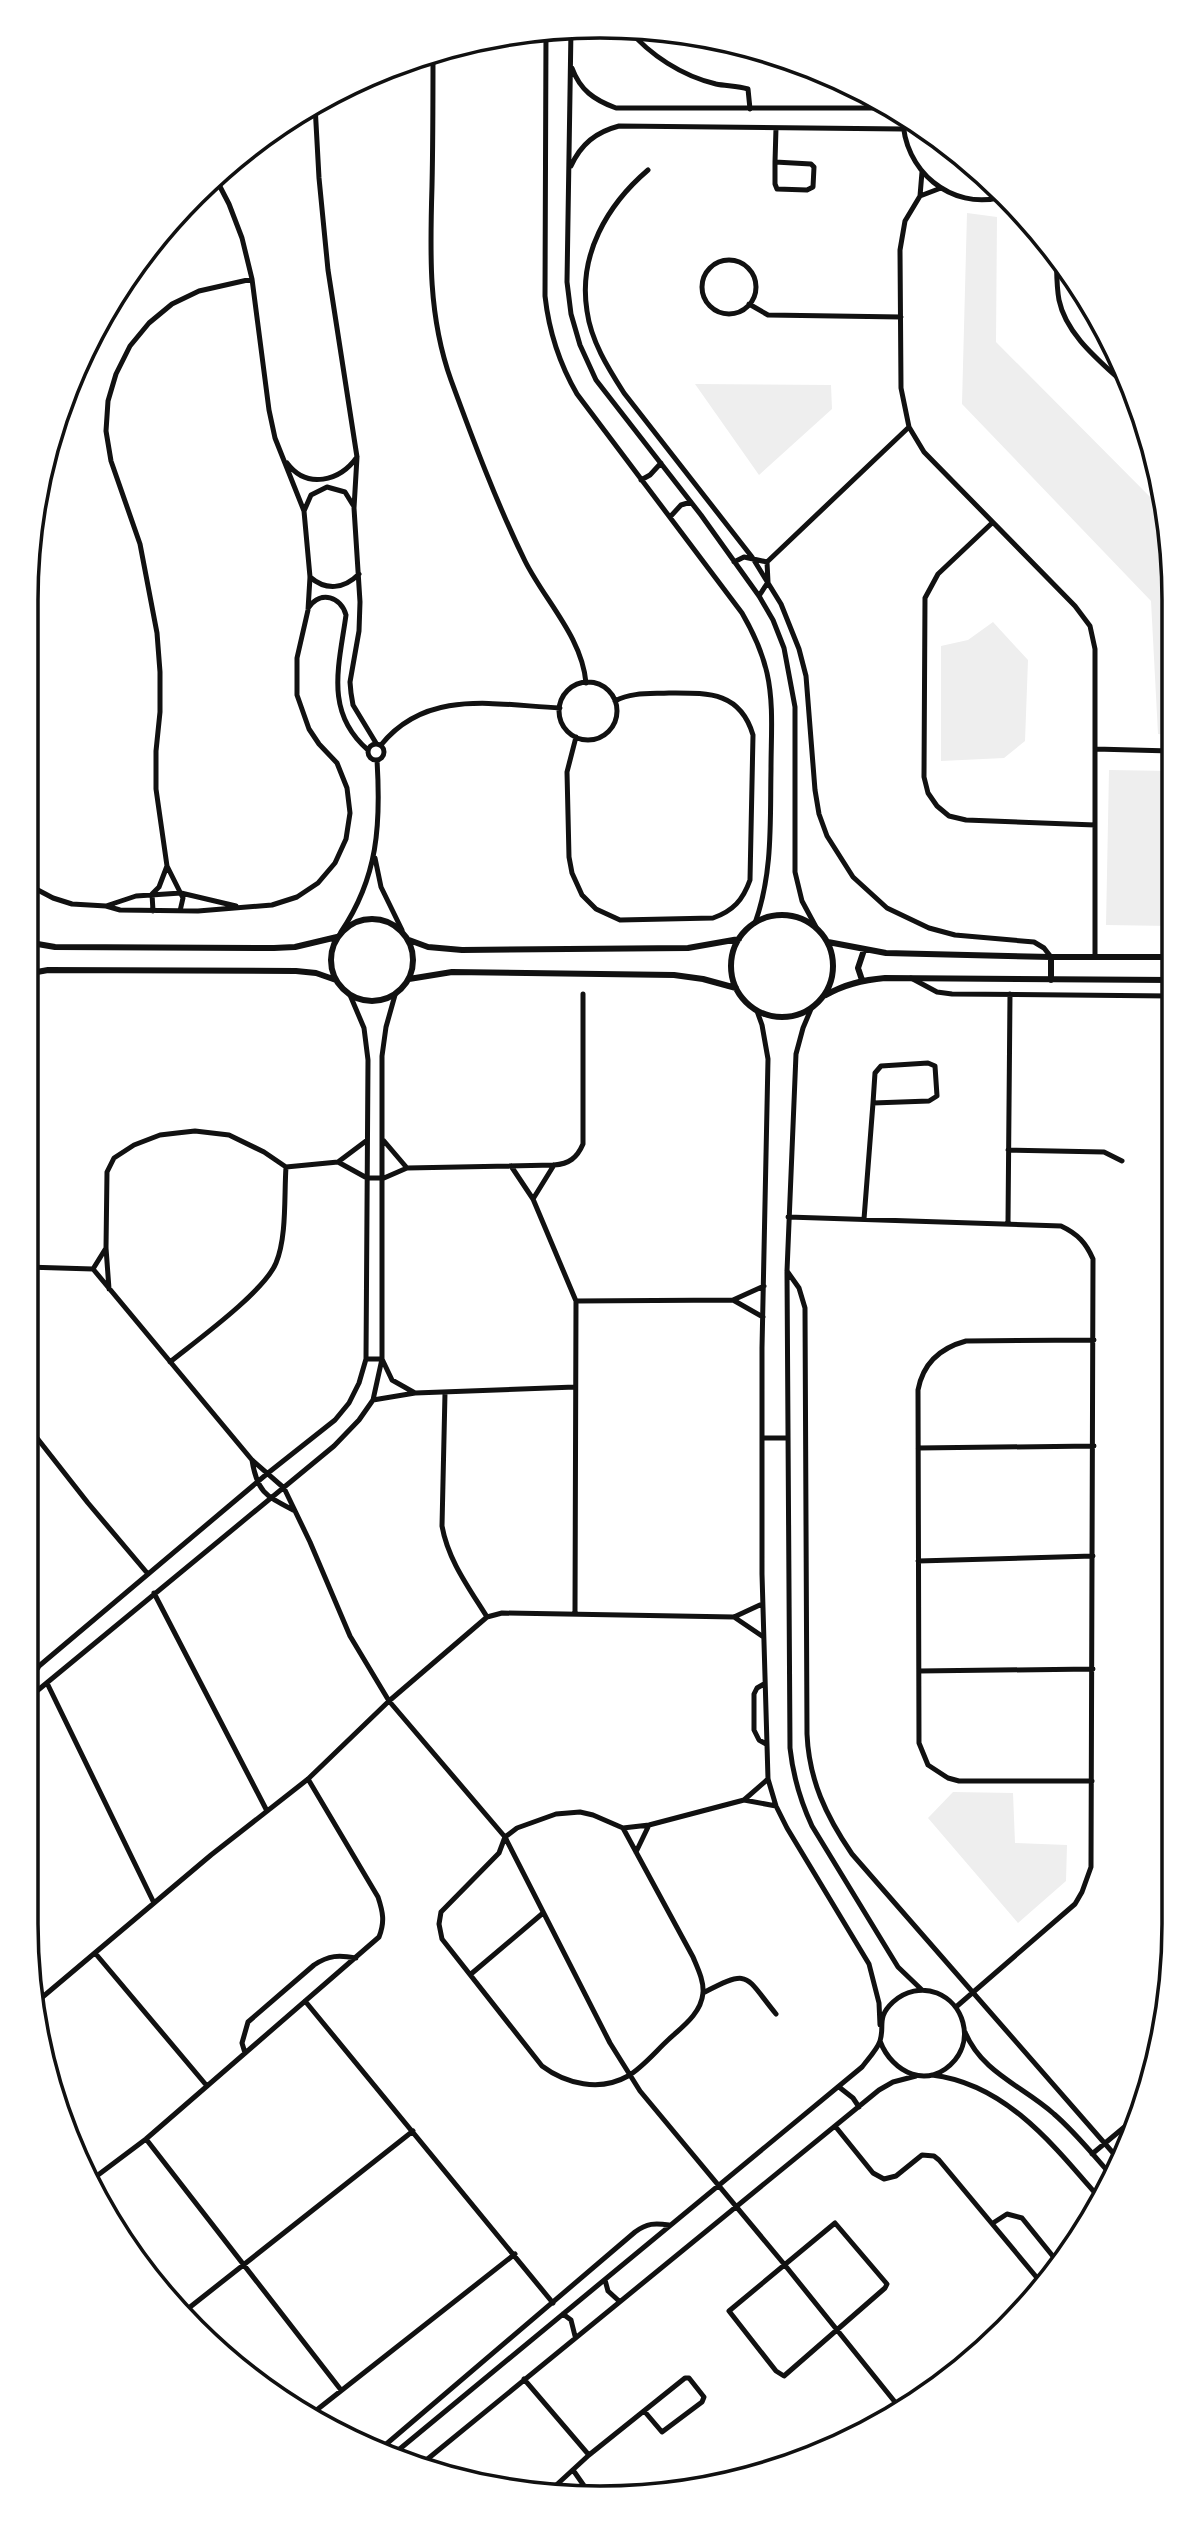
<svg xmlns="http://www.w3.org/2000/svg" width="1201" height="2524" font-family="Arial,sans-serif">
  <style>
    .green { fill: #eee }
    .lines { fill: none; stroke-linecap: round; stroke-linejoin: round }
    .minor { stroke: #111; stroke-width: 5 }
    .tertiary { stroke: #111; stroke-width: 6 }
    .rim { fill: none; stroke: #111; stroke-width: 3.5 }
  </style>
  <rect width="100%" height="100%" fill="#fff"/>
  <path class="green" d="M967 213 997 217 996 342 1166 513 1170 525 1171 735 1158 734 1151 601 962 404Z
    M695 384 831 385 832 409 759 475Z
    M993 622 1028 660 1025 741 1004 758 941 761V646L968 640Z
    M1109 770 1171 771V926L1106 925Z
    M953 1792 1013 1793 1015 1843 1067 1845 1066 1881 1018 1923 928 1818Z"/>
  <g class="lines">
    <path class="minor" d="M571 29 567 282 571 314 580 345 596 380 701 515 759 596 773 620 784 648 795 707V872L802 901 816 927
      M628 29C650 55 682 76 716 84 726 86 738 86 748 89L750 109
      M546 32 545 296C549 332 559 363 577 394L742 613C753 632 762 651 767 673 774 704 771 737 771 769 770 822 773 873 755 923
      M433 54C433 98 433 142 432 186 430 253 428 316 451 380 473 440 497 504 525 561 545 601 582 637 586 683
      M572 68C580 90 594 100 616 108H886
      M315 105 319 178 328 270 357 457 354 508 360 602 359 631 350 682 351 693 353 705 376 743
      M903 118C903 170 951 211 1002 197
      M775 162 811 164 814 167 813 187 807 190 777 189 775 184Z
      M775 162 776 128
      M571 166C581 144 596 132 619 126L903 129
      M648 170C607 205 578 255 587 311 591 341 608 368 624 393L752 557 781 604 799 649 806 676 815 790 819 814 827 836 853 877 887 908 929 928 955 935 1034 942 1044 948 1051 957
      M922 172 920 196 905 221 900 250 901 388 909 427 924 452 1075 606 1090 626 1095 649V956
      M920 196 941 188
      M1056 251C1057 267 1056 284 1059 300 1067 339 1108 367 1135 394
      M702 287a27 27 0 1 1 54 0a27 27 0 1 1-54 0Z
      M749 304 768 315 901 317
      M287 463C307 490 340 481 357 457
      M641 480 650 475 661 463
      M304 511 311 495 327 487 345 492 353 505
      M670 517 681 505 691 502
      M992 523 938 574 925 598 924 777 928 793 937 806 949 816 966 820 1095 825
      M734 562 744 557 767 562
      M310 577C326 591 344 589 359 574
      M759 596 768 582 767 562 909 427
      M309 607C321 590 341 597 346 615 339 666 324 712 368 750
      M559 711a29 29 0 1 1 58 0a29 29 0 1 1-58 0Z
      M576 737 567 772 569 857 572 873 582 895 596 909 620 920 713 918C733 911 743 900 750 880L753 735C740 691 707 693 669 693 650 694 632 692 615 701
      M368 752a8 8 0 1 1 16 0a8 8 0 1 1-16 0Z
      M381 745C427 688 496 705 560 708
      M1095 749 1171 751
      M375 858 381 887 402 930
      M26 879 36 889 53 898 72 904 106 906 120 910 198 911 272 905 297 897 318 883 335 863 346 839 350 813 347 788 337 763 319 744 309 729 297 695V658L308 610 310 577 304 511 275 438 269 410 252 279 242 238 229 204 215 177
      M106 906 136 896 181 893 236 906
      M153 911 152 894 159 887 167 866
      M180 911 183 898 167 866 156 789V751L160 712V672L157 633 140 544 111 461 106 431 108 401 116 374 130 346 149 323 172 304 199 291 252 279
      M341 932C378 877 381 825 377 760
      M911 978 937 992 952 994 1171 996
      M811 1009 803 1028 796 1054 787 1271 790 1748C793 1776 800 1800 812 1826L898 1967 922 1990
      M757 1011 762 1025 768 1059 762 1348V1574L768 1779 776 1806 787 1828 869 1964 879 2003 880 2025
      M384 1141 407 1168
      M1008 1150 1104 1152 1122 1161
      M338 1162 367 1178H384L407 1168 554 1165C569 1164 577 1158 583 1144V994
      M511 1166 533 1199 576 1301 575 1614
      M533 1199 554 1165
      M788 1217 1061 1226C1078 1234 1086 1243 1093 1259L1091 1867 1082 1892 1075 1904 956 2007
      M864 1219 873 1103 929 1101 937 1096 935 1066 928 1063 881 1066 875 1073 873 1103
      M1008 1223 1010 994
      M26 1267 93 1269 252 1460 284 1488 310 1542 350 1636 389 1701 505 1837 499 1853 441 1912 439 1924 442 1939 542 2066C566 2084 600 2092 628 2076 643 2067 656 2051 668 2040 682 2027 701 2014 703 1993 704 1981 698 1969 693 1957L623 1828
      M93 1269 106 1248
      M787 1271 799 1288 805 1308 807 1734C809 1780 826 1816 852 1854L1121 2162
      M109 1289 106 1248 107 1172 114 1158 134 1145 160 1135 177 1133 195 1131 229 1135 264 1152 286 1167 338 1162 366 1141
      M733 1300 763 1317
      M576 1301 733 1300 764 1286
      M366 1359H382L392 1380 415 1393
      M170 1362C196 1341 264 1292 276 1263 287 1237 284 1195 286 1167
      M445 1393 442 1526C448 1560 469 1588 487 1617
      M373 1400 415 1393 575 1387
      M26 1424 88 1503 148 1574
      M762 1438H788
      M918 1448 1094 1446
      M252 1460C257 1492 266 1496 293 1510
      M918 1561 1093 1556
      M154 1593 267 1811
      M734 1617 762 1636
      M26 1653 38 1668
      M919 1671 1093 1669
      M26 1677 268 1473 335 1420 349 1403 359 1383 366 1359 368 1060 364 1028 350 995
      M47 1683 154 1903
      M764 1684 757 1688 754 1694V1730L759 1740 766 1744
      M26 1700 334 1446 359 1420 373 1400 382 1359V1056L386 1027 395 995
      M1092 1781H959L948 1778 928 1765 919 1743 918 1390C923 1363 940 1348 966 1341L1094 1340
      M744 1800 768 1779
      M776 1806 744 1800 649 1825 623 1828 593 1815 580 1812 556 1814 517 1828 505 1837 610 2043 640 2091 784 2264 899 2407
      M636 1852 649 1825
      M95 1953 207 2086
      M471 1974 543 1913
      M703 1993C751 1968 744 1975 776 2014
      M39 2000 211 1855 308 1779 389 1701 487 1617 502 1613 734 1617 762 1604
      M305 2001 553 2303
      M965 2032C982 2073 1023 2086 1054 2114 1076 2133 1094 2156 1113 2177
      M245 2053 242 2043 248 2022 314 1965C329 1955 339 1955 356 1958
      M932 2075C1007 2084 1055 2147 1101 2200
      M839 2087 853 2098 859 2107
      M835 2126 873 2173 884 2179 896 2176 922 2155 934 2156 939 2160 1043 2285
      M146 2139 341 2390
      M1092 2154 1140 2114
      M94 2178 146 2139 379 1937C385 1922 383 1912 378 1897L308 1779
      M835 2223 887 2284 885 2288 784 2376 776 2371 729 2311Z
      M993 2223 1007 2214 1022 2218 1060 2265
      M605 2280 608 2291 619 2301
      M185 2311 413 2131
      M563 2314 571 2320 575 2336
      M524 2379 589 2455
      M309 2416 515 2254
      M377 2452 635 2232C647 2223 655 2223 669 2225
      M390 2457 862 2067C867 2060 877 2050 880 2041 885 2025 876 2018 893 2002 905 1991 922 1987 937 1993 964 2004 973 2038 955 2060 929 2091 892 2073 880 2041
      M419 2466 879 2090 893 2082 916 2076
      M573 2470 587 2490
      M552 2489 589 2455 685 2378H689L704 2397 702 2402 662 2432 645 2412"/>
    <path class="tertiary" d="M731 966a51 51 0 1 1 102 0a51 51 0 1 1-102 0Z
      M331 960a41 41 0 1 1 82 0a41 41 0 1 1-82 0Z
      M409 940 428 947 462 950 688 948 739 939
      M26 942 55 947 274 948 295 947 337 937
      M828 942 886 953 1051 957H1171
      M1051 957V980
      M26 974 48 970 296 971 316 973 336 980
      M409 979 452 972 674 975 703 979 736 988
      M862 980 858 968 864 950
      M826 995C845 984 863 980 885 978L1171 980"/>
  </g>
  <path d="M0 0H1201V2524H0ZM600 38H600A562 562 0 0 1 1162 600V1924A562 562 0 0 1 600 2486H600A562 562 0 0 1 38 1924V600A562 562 0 0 1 600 38Z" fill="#fff" fill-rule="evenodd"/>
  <path class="rim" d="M600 38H600A562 562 0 0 1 1162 600V1924A562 562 0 0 1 600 2486H600A562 562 0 0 1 38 1924V600A562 562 0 0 1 600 38Z"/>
</svg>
